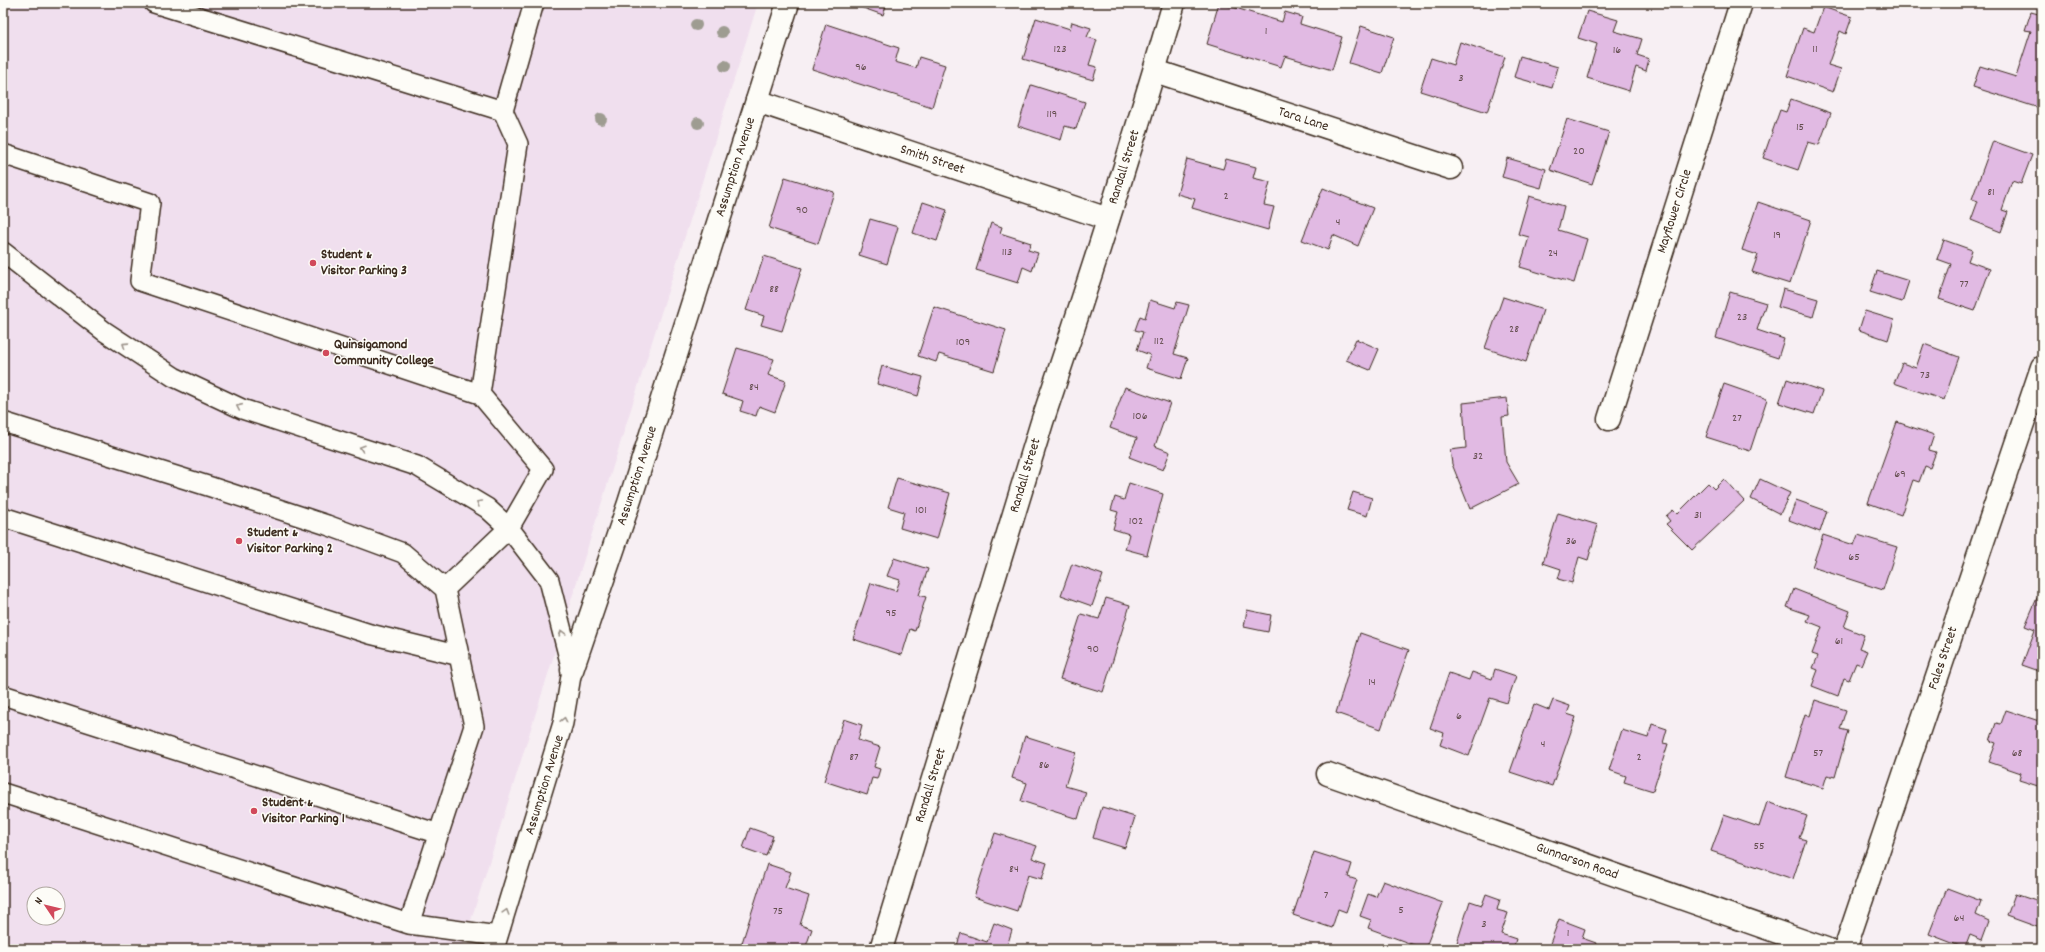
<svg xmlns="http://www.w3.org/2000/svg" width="2045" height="952" font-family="Dekko,sans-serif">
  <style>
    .built { fill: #f0dfee; fill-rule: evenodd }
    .building { fill: #e1bae3; stroke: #3b2a1e }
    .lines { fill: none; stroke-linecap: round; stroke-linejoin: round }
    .lane-casing { stroke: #3b2a1e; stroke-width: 22 }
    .street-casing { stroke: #3b2a1e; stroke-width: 25 }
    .lane { stroke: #fdfcf7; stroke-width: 19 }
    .street { stroke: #fdfcf7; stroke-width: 22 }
    .tree { fill: #9e9c91 }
    .oneway { stroke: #9c938a }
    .poi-dot { fill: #d1495b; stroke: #fdfcf7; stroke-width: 1.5 }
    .labels { text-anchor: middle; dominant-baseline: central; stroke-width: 3; stroke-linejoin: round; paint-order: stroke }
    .number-label { font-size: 12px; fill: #644e4f }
    .street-label { font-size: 14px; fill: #3b2a1e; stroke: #fdfcf7 }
    .poi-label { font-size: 14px; font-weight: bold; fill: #3b2a1e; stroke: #fdfcf7; text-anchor: start }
  </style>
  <rect width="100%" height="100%" fill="#f7eff3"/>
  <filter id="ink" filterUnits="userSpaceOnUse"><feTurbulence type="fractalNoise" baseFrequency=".025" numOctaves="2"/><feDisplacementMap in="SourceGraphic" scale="8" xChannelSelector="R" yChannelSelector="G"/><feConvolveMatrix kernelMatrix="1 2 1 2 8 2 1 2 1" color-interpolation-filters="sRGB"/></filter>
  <g filter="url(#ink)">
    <path class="built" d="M3 3H758L462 949H3ZM34 894H58V918H34Z"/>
    <path class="building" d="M849 3H887L883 15Z
      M1219 3 1282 22 1285 12 1302 17 1300 24 1342 37 1332 70 1285 56 1281 67 1207 44Z
      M1823 7 1852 17 1846 34 1840 31 1828 65 1841 69 1833 92 1787 76 1803 28 1814 32Z
      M1587 11 1618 20 1614 31 1642 39 1637 55 1649 59 1646 71 1636 67 1629 91 1587 78 1597 44 1578 38Z
      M2031 12 2042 15V109L1973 87 1980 66 2016 77 2031 31 2025 30Z
      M1036 18 1070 29 1072 22 1091 28 1087 37 1097 40 1089 65 1097 67 1093 80 1023 59Z
      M826 24 899 48 895 62 916 68 919 57 945 65 932 107 812 69Z
      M1361 26 1394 37 1382 73 1349 63Z
      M1460 42 1505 57 1487 112 1420 91 1431 58 1453 65Z
      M1520 56 1558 67 1552 88 1514 77Z
      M1031 85 1085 102 1076 129 1065 126 1061 140 1018 126Z
      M1791 99 1831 113 1819 145 1808 142 1798 170 1763 158 1780 110 1786 112Z
      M1567 119 1609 132 1592 184 1550 170Z
      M1993 141 2032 155 2021 184 2012 181 2002 210 2008 212 2001 232 1971 220 1978 201 1972 199Z
      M1507 158 1546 169 1541 188 1502 177Z
      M1187 159 1223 169 1226 159 1256 167 1253 178 1270 182 1264 205 1274 207 1268 230 1192 208 1195 199 1177 194Z
      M785 177 834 192 818 244 769 228Z
      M1323 188 1373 208 1358 246 1333 235 1328 250 1302 240Z
      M1529 196 1564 206 1558 230 1587 239 1574 283 1520 267 1529 237 1518 234Z
      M923 202 947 210 937 241 913 233Z
      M1758 202 1811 220 1790 284 1752 272 1758 255 1742 250Z
      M870 219 898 227 887 264 859 255Z
      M991 223 1002 227 1000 233 1031 243 1028 250 1038 253 1032 271 1023 267 1018 283 976 270Z
      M1944 240 1972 250 1968 261 1990 269 1975 311 1939 299 1951 264 1937 259Z
      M764 256 802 268 782 331 761 325 764 316 746 310Z
      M1877 271 1909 281 1902 302 1870 292Z
      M1783 289 1818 299 1813 317 1778 307Z
      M1730 292 1766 303 1757 330 1784 339 1778 358 1716 338Z
      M1503 297 1543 310 1526 362 1485 348Z
      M1150 300 1175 308 1177 302 1189 305 1174 354 1188 358 1181 379 1146 368 1150 355 1137 350 1143 332 1135 330 1140 316 1145 318Z
      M934 307 1006 330 994 371 939 354 936 362 918 356Z
      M1865 311 1894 320 1888 340 1859 330Z
      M1356 339 1379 349 1370 370 1346 360Z
      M1924 344 1959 357 1944 400 1894 383 1902 363 1916 368Z
      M737 348 774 359 768 375 786 381 775 412 759 406 756 416 740 411 743 401 722 394Z
      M882 366 923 377 918 396 877 384Z
      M1787 379 1822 391 1814 414 1779 403Z
      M1724 384 1767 399 1750 451 1706 437Z
      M1125 387 1170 403 1155 446 1170 452 1163 470 1129 457 1137 438 1110 428Z
      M1507 398 1509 416 1502 417 1506 462 1519 484 1470 509 1452 464 1450 450 1466 448 1463 403Z
      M1897 422 1934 435 1929 450 1936 452 1930 468 1925 466 1919 482 1913 480 1901 515 1868 503Z
      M897 478 950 493 937 539 900 528 904 512 888 507Z
      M1724 479 1744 501 1692 550 1666 524 1670 521 1666 516 1673 510 1677 514 1708 483 1714 489Z
      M1760 479 1790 493 1780 514 1751 499Z
      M1129 483 1163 494 1147 555 1125 549 1129 534 1113 529 1118 512 1111 510 1115 497 1124 500Z
      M1353 492 1372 498 1367 516 1347 510Z
      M1796 500 1827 511 1820 532 1789 520Z
      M1558 513 1598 525 1588 560 1579 557 1572 583 1558 579 1561 569 1543 563Z
      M1823 535 1854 545 1858 535 1897 547 1883 590 1812 567Z
      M894 558 928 569 919 595 926 597 915 631 910 629 902 655 853 639 871 583 896 591 900 580 887 576Z
      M1072 564 1103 575 1092 606 1061 595Z
      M1794 589 1850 611 1844 627 1864 635 1859 648 1867 651 1861 665 1856 663 1849 680 1844 678 1838 696 1812 686 1818 670 1813 668 1818 656 1812 654 1822 627 1807 621 1810 615 1787 607Z
      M1106 598 1130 605 1103 692 1060 679 1081 614 1099 619Z
      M2037 598 2042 600V672L2022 665 2035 630 2025 626Z
      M1247 610 1271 615 1268 632 1244 627Z
      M1360 633 1409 650 1381 729 1336 713Z
      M1495 669 1516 676 1507 703 1490 698 1469 756 1440 745 1444 733 1430 728 1449 673 1469 680 1472 672 1492 679Z
      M1553 700 1570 706 1567 714 1576 717 1552 786 1510 772 1534 704 1549 710Z
      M1815 700 1846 710 1840 729 1848 731 1835 777 1827 775 1823 788 1786 777 1805 714 1810 716Z
      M2006 710 2042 722 2041 787 2019 780 2021 773 1989 762 1996 743 1990 741 1996 723 2001 724Z
      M844 719 862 725 858 740 880 747 874 767 880 769 877 779 872 778 867 795 824 781Z
      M1652 724 1667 729 1663 743 1668 744 1653 791 1624 782 1626 776 1609 770 1622 730 1648 738Z
      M1025 736 1076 752 1065 786 1086 792 1078 819 1021 801 1027 783 1012 778Z
      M1767 802 1807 816 1799 838 1806 840 1793 879 1711 851 1724 815 1759 827Z
      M1102 807 1135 817 1125 848 1093 838Z
      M750 828 773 836 766 856 743 848Z
      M995 833 1037 846 1032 858 1047 863 1042 879 1028 875 1017 911 974 897Z
      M1314 852 1352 864 1348 877 1357 880 1346 912 1338 909 1332 928 1293 915Z
      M767 864 791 872 785 888 809 896 800 925 812 929 805 949H740Z
      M1383 881 1443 903 1425 949 1368 928 1371 920 1360 916 1368 894 1376 897Z
      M1947 888 1981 901 1976 915 1989 921 1982 940 1970 935 1965 948 1929 934Z
      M1486 894 1500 899 1497 910 1508 913 1501 934 1516 939 1513 949H1455L1470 901 1482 905Z
      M2015 894 2042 903 2040 928 2007 916Z
      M1559 919 1585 929 1582 938 1596 943 1594 949H1548Z
      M994 923 1012 930 1007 946 1015 949H956L961 933 987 942Z"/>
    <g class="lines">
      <g class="lane-casing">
        <path id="lane" d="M154 3 503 111
          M3 154 150 203 140 281 480 394 543 469 509 528 445 589 474 726 409 924 3 793
          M3 252 104 331 174 377 242 409 417 466 487 508 509 528 549 580 572 670 563 723 494 949
          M480 394 518 144 503 111 534 3
          M3 422 211 487 327 525 403 553 445 589
          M3 517 370 634 460 656
          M3 695 439 834
          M409 924 498 936"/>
      </g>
      <g class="street-casing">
        <g id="street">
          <path id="s1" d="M1155 71 1451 168"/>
          <path id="s2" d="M757 101 1108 219"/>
          <path id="s3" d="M1609 419 1741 3"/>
          <path id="s4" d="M572 670 629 503 788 3"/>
          <path id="s5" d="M1328 774 1826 949"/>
          <path id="s6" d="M881 949 1042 422C1089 283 1133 144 1174 3"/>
          <path id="s7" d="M1845 949 2042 367"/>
        </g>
      </g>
      <use href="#lane" class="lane"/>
      <use href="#street" class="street"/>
    </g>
    <g class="tree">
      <circle cx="696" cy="25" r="6"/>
      <circle cx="722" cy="32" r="6"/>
      <circle cx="725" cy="66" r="6"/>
      <circle cx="601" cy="119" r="6"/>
      <circle cx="698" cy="123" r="6"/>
    </g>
    <defs><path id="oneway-chevron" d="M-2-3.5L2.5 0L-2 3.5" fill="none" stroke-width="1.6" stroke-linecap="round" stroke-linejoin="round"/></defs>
    <g class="oneway">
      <use href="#oneway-chevron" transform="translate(125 345) rotate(-147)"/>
      <use href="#oneway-chevron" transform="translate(239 407) rotate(-156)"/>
      <use href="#oneway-chevron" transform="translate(362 448) rotate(-162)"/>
      <use href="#oneway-chevron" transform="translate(479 503) rotate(-150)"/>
      <use href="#oneway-chevron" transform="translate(562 633) rotate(-105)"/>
      <use href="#oneway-chevron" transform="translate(564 720) rotate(-78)"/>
      <use href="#oneway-chevron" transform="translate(506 912) rotate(-73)"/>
    </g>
  </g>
  <g class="poi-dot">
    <circle cx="313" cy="263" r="4"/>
    <circle cx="326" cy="353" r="4"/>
    <circle cx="239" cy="541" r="4"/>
    <circle cx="254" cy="811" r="4"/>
  </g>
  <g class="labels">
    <g class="number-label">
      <text x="1266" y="31">1</text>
      <text x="1060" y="49">123</text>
      <text x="1815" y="49">11</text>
      <text x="1617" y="50">16</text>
      <text x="861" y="67">96</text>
      <text x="1461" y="78">3</text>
      <text x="1052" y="114">119</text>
      <text x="1800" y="127">15</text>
      <text x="1579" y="151">20</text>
      <text x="1991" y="192">81</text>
      <text x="1226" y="196">2</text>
      <text x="802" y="210">90</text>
      <text x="1338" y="222">4</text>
      <text x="1777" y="235">19</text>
      <text x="1007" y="252">113</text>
      <text x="1553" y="253">24</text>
      <text x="1964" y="284">77</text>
      <text x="774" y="289">88</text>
      <text x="1742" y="317">23</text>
      <text x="1514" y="329">28</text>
      <text x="1159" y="341">112</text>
      <text x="963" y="342">109</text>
      <text x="1925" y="375">73</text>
      <text x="754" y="387">84</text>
      <text x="1140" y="416">106</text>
      <text x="1737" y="418">27</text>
      <text x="1478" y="456">32</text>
      <text x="1900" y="474">69</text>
      <text x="921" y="510">101</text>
      <text x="1698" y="515">31</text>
      <text x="1136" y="521">102</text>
      <text x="1571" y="541">36</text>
      <text x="1854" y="557">65</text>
      <text x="891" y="613">95</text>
      <text x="1839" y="641">61</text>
      <text x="1093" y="649">90</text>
      <text x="1372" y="682">14</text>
      <text x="1459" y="716">6</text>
      <text x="1543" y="744">4</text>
      <text x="1818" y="753">57</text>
      <text x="2017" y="753">68</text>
      <text x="854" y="757">87</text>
      <text x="1639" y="757">2</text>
      <text x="1044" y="765">86</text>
      <text x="1759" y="846">55</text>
      <text x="1014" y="869">84</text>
      <text x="1326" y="895">7</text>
      <text x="1401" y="910">5</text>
      <text x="778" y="911">75</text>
      <text x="1959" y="918">64</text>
      <text x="1484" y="924">3</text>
      <text x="1568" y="933">1</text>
    </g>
    <g class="street-label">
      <text stroke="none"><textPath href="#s1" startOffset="156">Tara Lane</textPath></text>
      <text stroke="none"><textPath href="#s2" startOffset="185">Smith Street</textPath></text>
      <text stroke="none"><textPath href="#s4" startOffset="529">Assumption Avenue</textPath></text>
      <text stroke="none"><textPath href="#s6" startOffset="819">Randall Street</textPath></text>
      <text stroke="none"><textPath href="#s3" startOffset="218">Mayflower Circle</textPath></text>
      <text stroke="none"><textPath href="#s4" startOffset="205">Assumption Avenue</textPath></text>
      <text stroke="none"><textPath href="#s6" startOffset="495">Randall Street</textPath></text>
      <text stroke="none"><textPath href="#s7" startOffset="307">Fales Street</textPath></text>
      <text transform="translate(545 785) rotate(-73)">Assumption Avenue</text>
      <text stroke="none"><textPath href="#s6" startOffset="171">Randall Street</textPath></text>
      <text stroke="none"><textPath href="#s5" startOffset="264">Gunnarson Road</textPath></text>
    </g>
    <g class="poi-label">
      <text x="321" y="255">Student &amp;<tspan x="321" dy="16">Visitor Parking 3</tspan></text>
      <text x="334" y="345">Quinsigamond<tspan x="334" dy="16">Community College</tspan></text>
      <text x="247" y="533">Student &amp;<tspan x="247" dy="16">Visitor Parking 2</tspan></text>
      <text x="262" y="803">Student &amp;<tspan x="262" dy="16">Visitor Parking 1</tspan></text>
    </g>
  </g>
  <rect width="2045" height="952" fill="none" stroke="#fdfcf7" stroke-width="16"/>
  <rect x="8" y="8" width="2029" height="936" fill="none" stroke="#3b2a1e" stroke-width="1.5" filter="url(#ink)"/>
  <g transform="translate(46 906) rotate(305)"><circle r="19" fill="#fdfcf7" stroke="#afa8a0"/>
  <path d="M0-3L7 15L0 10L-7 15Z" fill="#d1495b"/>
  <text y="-6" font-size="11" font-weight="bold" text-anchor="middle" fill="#3b2a1e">N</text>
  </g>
</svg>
